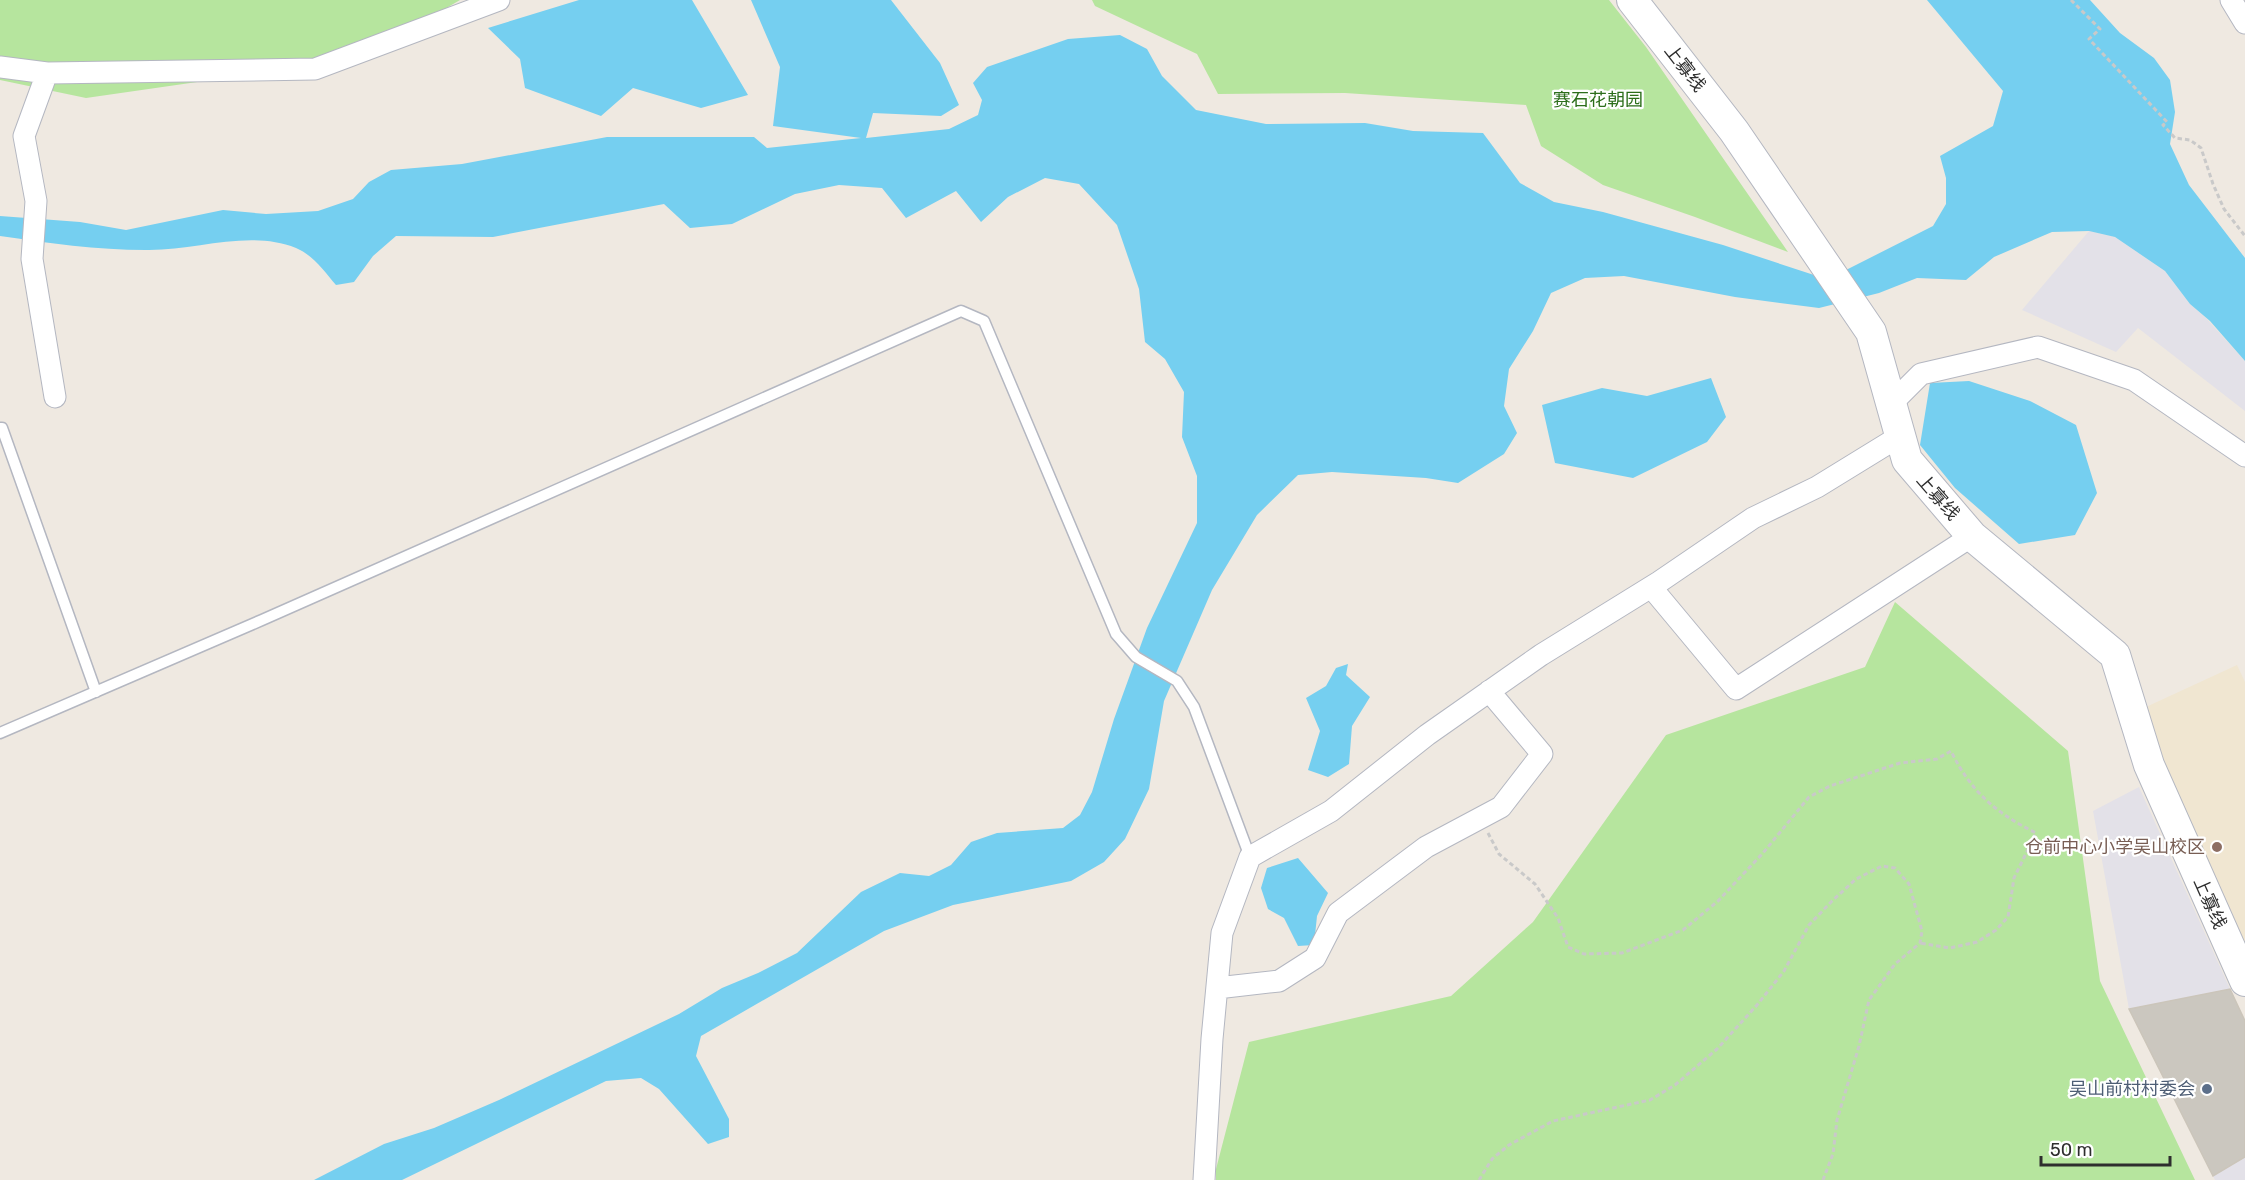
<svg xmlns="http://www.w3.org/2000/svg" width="2245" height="1180" font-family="Rubik,'Noto Sans SC',sans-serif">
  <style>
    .industrial { fill: #e3e1e8 }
    .education { fill: #f0e6d1 }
    .green { fill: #b6e59e }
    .water { fill: #75cff0 }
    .building { fill: #cbc7bf; stroke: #cbc5ba; stroke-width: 1.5 }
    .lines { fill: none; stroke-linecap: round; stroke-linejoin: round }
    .lane-casing { stroke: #b4b7c1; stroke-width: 13 }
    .street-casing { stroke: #b4b7c1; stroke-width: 23 }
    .secondary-casing { stroke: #b4b7c1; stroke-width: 32 }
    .path { stroke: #c9c9c9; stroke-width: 3; stroke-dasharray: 4.5 3; stroke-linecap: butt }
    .lane { stroke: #fff; stroke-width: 10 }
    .street { stroke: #fff; stroke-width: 21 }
    .secondary { stroke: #fff; stroke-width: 30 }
    .education-dot { fill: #8d6e63; stroke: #fff; stroke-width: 2 }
    .service-dot { fill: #5c6f8a; stroke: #fff; stroke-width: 2 }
    .labels { text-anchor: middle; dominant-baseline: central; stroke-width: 4.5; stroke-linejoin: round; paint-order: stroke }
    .street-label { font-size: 18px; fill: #2e2e2e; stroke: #fff }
    .park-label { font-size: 18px; fill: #2c6e1b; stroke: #fff }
    .education-label { font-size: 18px; fill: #785e54; stroke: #fff; text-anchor: end }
    .service-label { font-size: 18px; fill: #4e5e75; stroke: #fff; text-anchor: end }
  </style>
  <rect width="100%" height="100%" fill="#efe9e1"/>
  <path class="industrial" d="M2089 231 2115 237 2165 271 2190 304 2205 317 2245 361V411L2138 328 2116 352 2022 310Z
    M2139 787 2230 989 2129 1009 2093 811Z
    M2245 1157V1180H2215L2213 1176Z"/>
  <path class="education" d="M2237 665 2245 682V980L2133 713Z"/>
  <path class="green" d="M0 0H460L380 47 232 77 86 98 0 80Z
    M1092 0H1609L1646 47 1788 252 1695 217 1603 185 1541 146 1526 105 1345 93 1218 94 1197 54 1095 6Z
    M1895 602 2068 751 2100 981 2195 1180H1216V1169L1249 1042 1451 996 1533 922 1666 735 1865 667Z"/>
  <path class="water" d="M579 0H692L748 95 701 108 633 88 601 116 525 88 520 59 488 28Z
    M751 0H891L940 63 959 105 941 116 873 113 866 138 949 129 978 115 982 100 973 83 987 67 1068 39 1120 35 1147 49 1162 76 1196 110 1266 124 1365 123 1413 131 1483 133 1520 183 1554 202 1603 212 1723 245 1817 276 1848 269 1933 226 1946 204V178L1940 156 1993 126 2003 91 1927 0H2090L2120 33 2154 58 2170 80 2175 112 2170 144 2189 185 2245 258V361L2210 321 2190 304 2165 271 2115 237 2089 231 2052 232 1994 257 1966 280 1917 278 1879 293 1819 308 1735 297 1624 276 1585 278 1551 293 1533 331 1509 369 1504 406 1517 433 1504 454 1458 483 1426 478 1332 472 1298 475 1257 515 1212 590 1164 701 1149 789 1125 839 1104 862 1071 881 953 905 884 931 701 1036 696 1056 729 1119V1137L708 1144 659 1089 641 1078 606 1081 402 1180H314L384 1144 434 1128 499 1100 679 1014 722 988 758 973 797 953 861 892 900 873 929 876 951 865 971 842 997 833 1063 828 1080 815 1092 792 1114 719 1147 628 1197 523V476L1182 437 1184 392 1165 359 1145 342 1139 289 1117 225 1079 184 1045 178 1008 197 981 222 956 191 906 218 882 188 839 185 795 194 732 224 690 228 664 204 493 237 396 236 373 256 354 282 336 285C324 271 313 255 296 248 249 229 195 251 146 250 97 250 48 243 0 236V216L80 222 126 230 223 210 266 214 318 211 353 199 369 182 391 170 462 164 607 137H754L767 148 861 138 773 126 780 67Z
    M1711 378 1726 417 1707 442 1633 478 1555 463 1542 405 1602 388 1647 396Z
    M1969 381 2030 401 2076 425 2097 493 2075 535 2019 544 1955 488 1920 445 1930 383Z
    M1348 664 1346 675 1370 697 1352 726 1349 764 1328 777 1308 770 1320 731 1306 698 1326 686 1336 668Z
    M1298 858 1328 893 1317 916 1314 945 1298 946 1284 918 1268 909 1261 888 1267 868Z"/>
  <path class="building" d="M2230 989 2245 1021V1157L2213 1176 2129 1009Z"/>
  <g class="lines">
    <g class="lane-casing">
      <path id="lane" d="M0 428H2L96 692
        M0 733 262 620 961 311 984 321 1116 634 1136 657 1177 681 1194 707 1250 857"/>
    </g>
    <g class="street-casing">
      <path id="street" d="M2231 0 2245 23
        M0 67 47 73
        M55 397 32 259 36 201 24 136 47 73 315 69 499 0
        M1891 404 1921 374 2038 347 2134 380 2245 456
        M1651 587 1736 689 1972 536
        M1217 988 1279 981 1315 958 1338 913 1426 847 1501 807 1542 754 1489 691
        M1204 1180 1212 1039 1222 933 1250 857 1331 811 1427 735 1541 655 1659 582 1753 518 1817 487 1900 436"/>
    </g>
    <g class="secondary-casing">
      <path id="secondary" d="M1632 0 1734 131 1871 332 1907 460 1972 536 2115 655 2149 765 2245 981"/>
    </g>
    <path class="path" d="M2071 0 2100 29 2089 39 2167 122 2163 125 2175 138 2190 140 2201 148 2213 184 2224 209 2245 236
      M1488 833 1499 854 1535 884 1558 918 1568 947 1584 954 1622 953 1683 930 1718 901 1763 853 1809 797 1830 786 1900 763 1937 759 1951 751C1971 792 1996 813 2036 833L2014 878 2008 917 1996 930 1977 942 1950 948 1920 943
      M1479 1180 1492 1159 1509 1145 1553 1121 1650 1100 1675 1085 1717 1049 1757 1005 1784 971 1809 925 1832 901 1856 879 1882 866 1895 868 1909 884 1922 931 1920 943 1895 964 1869 1000 1859 1046 1837 1120 1833 1154 1823 1180"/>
    <use href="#lane" class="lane"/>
    <use href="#street" class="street"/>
    <use href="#secondary" class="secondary"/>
  </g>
  <circle class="education-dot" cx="2217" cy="847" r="6"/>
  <circle class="service-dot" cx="2207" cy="1089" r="6"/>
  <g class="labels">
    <g class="street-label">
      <text transform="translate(1685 68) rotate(52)">上寡线</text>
      <text transform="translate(1938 497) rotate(49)">上寡线</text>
      <text transform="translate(2210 903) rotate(66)">上寡线</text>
    </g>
    <g class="park-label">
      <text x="1598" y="100">赛石花朝园</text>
    </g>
    <g class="education-label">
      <text x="2205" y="847">仓前中心小学吴山校区</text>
    </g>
    <g class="service-label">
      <text x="2195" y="1089">吴山前村村委会</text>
    </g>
  </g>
  <path d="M2041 1156v9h129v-9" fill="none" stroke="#2e2e2e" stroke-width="3"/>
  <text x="2050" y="1156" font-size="18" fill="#2e2e2e" stroke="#ffffff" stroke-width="4.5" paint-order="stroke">50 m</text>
</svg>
